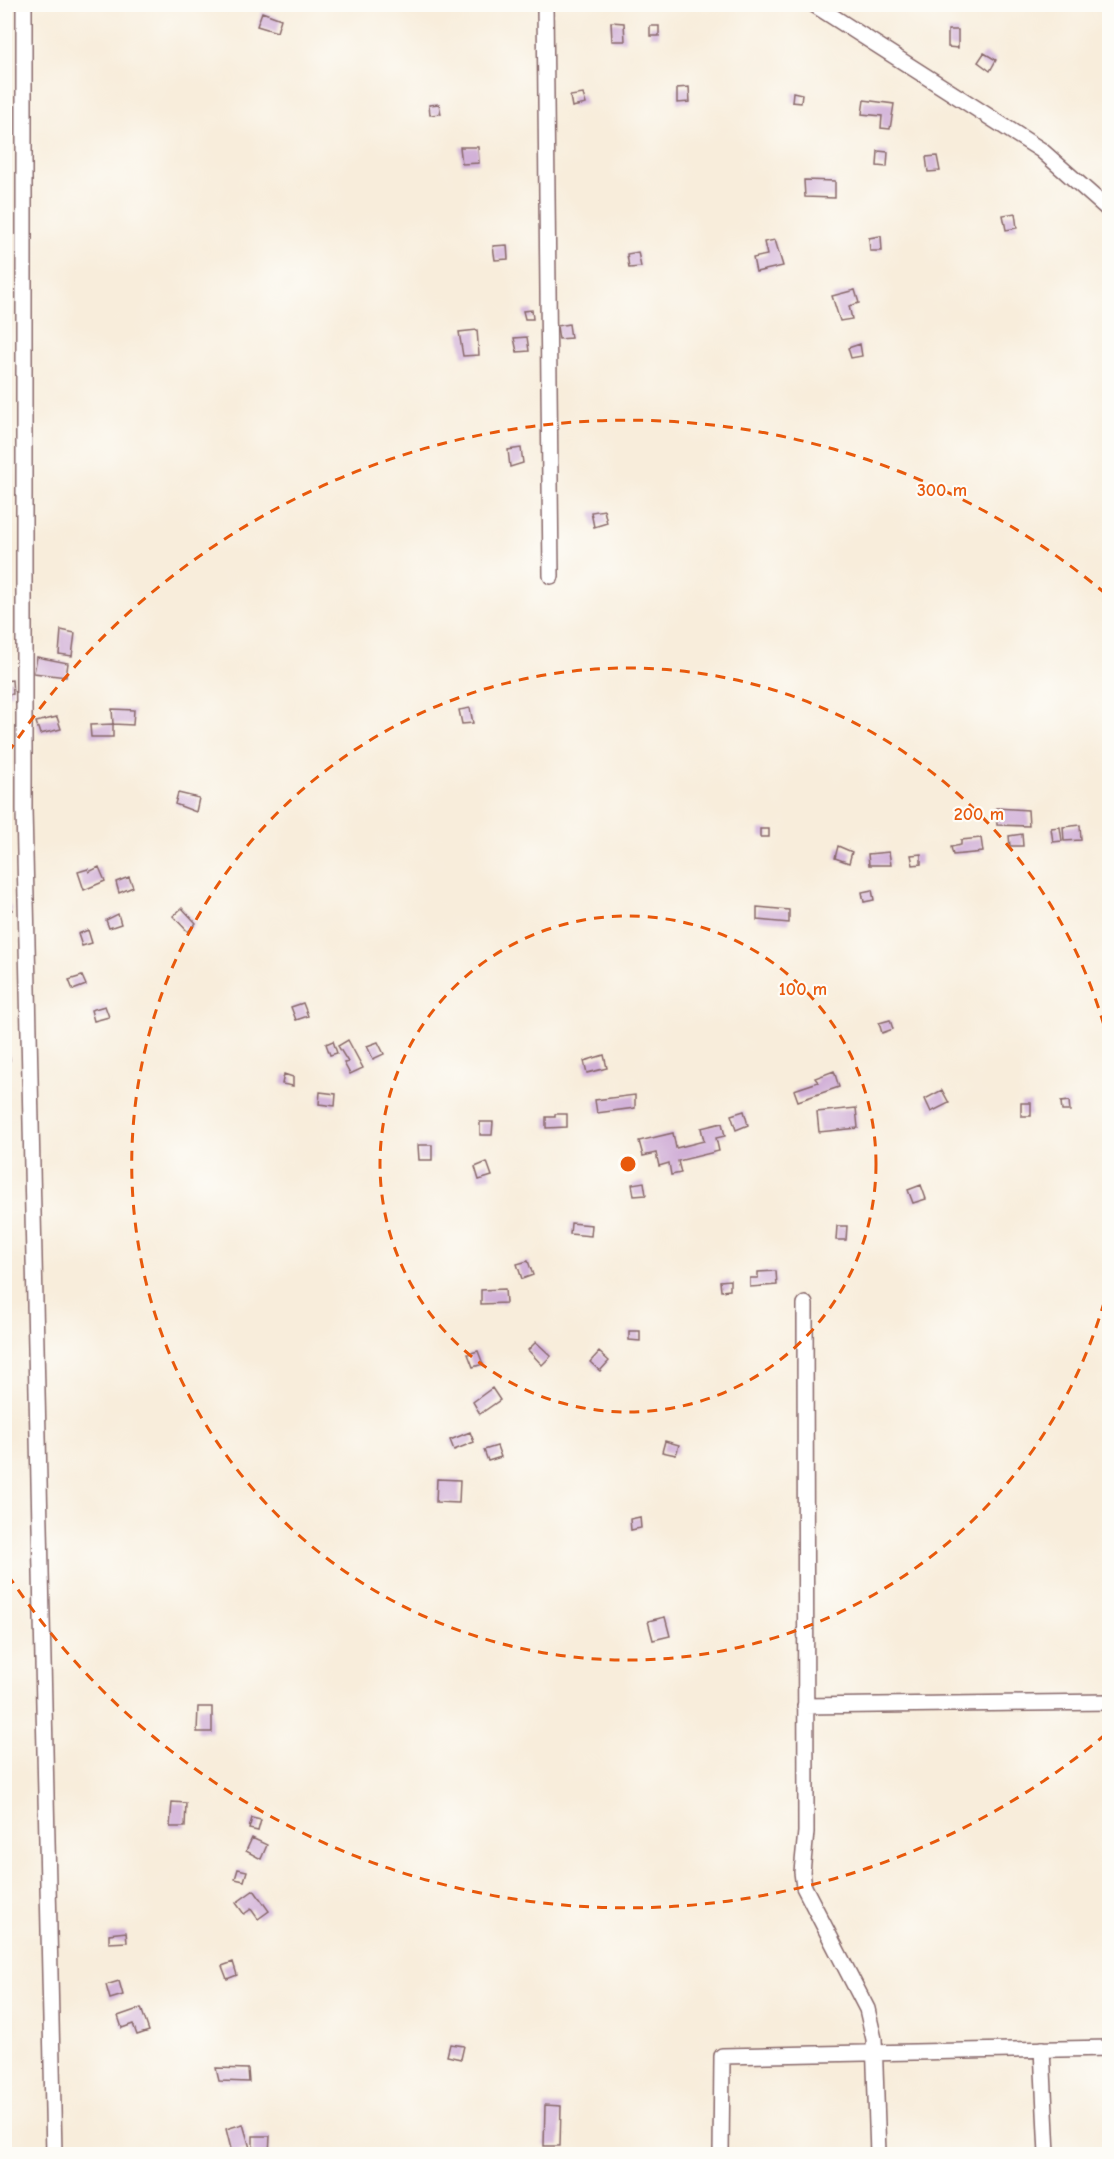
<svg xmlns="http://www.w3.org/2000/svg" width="1114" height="2159" font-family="'Comic Neue',sans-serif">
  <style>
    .building { fill: #d2b1d8 }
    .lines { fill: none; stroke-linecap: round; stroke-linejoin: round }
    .street-casing { stroke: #876769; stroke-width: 18 }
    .street { stroke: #fff; stroke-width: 15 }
    .ring { fill: none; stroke: #e8590c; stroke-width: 3; stroke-dasharray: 10 8 }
    .centre { fill: #e8590c; stroke: #fdfcf7; stroke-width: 3 }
    .ring-label { font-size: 18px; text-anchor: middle; font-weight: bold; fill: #e8590c; stroke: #fdfcf7; stroke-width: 4.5; stroke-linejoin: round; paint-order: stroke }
  </style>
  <rect width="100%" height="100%" fill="#fdfcf7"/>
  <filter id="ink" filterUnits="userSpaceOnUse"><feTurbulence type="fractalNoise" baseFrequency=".0167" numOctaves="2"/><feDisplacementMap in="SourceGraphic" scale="12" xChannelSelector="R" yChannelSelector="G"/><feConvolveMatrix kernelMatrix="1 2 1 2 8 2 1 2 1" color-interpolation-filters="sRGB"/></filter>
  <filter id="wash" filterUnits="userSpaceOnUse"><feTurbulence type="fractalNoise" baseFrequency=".008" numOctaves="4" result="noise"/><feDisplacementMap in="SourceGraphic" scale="24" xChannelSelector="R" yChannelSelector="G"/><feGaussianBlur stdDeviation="1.35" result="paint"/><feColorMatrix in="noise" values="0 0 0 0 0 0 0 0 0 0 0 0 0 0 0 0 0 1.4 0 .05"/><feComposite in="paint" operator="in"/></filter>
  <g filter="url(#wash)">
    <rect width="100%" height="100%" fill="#f8eddb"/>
    <g id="blocks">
      <path class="building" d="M262 12 281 19 277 32 257 26Z
        M611 22 624 23 625 41H612Z
        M650 26H659V36H650Z
        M948 30H958V48L948 47Z
        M984 53 996 60 990 71 978 62Z
        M689 87 690 102 677 103V88Z
        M793 92 802 94 801 103 792 102Z
        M583 94 586 104 572 107 570 96Z
        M864 100 894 104 890 129 881 128 882 116 862 114Z
        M439 104 441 114 430 115 429 105Z
        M460 147H478L479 163 462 164Z
        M878 151 888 152 887 167 877 166Z
        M937 156 940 171 928 172 926 157Z
        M804 180 835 181V198L805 197Z
        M1015 213 1017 228 1006 230 1003 215Z
        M881 236 882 251H870L869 238Z
        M775 240 783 266 756 272 753 258 767 255 764 242Z
        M507 245 508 259 495 260 493 246Z
        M638 252 641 267 629 268 627 254Z
        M855 290 859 303 849 306 852 319 840 321 832 296Z
        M532 310 533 319H525L523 311Z
        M569 324 571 338 559 339 557 326Z
        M477 330 479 355 463 356 459 332Z
        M527 337 529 351 517 352 514 338Z
        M860 344 862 356 851 358 848 348Z
        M521 448 523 463 510 467 508 450Z
        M604 510 607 523 594 527 591 512Z
        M61 630 75 633 72 656 59 654Z
        M37 657 68 663 66 677 34 673Z
        M12 680 13 694 4 695V681Z
        M470 708 473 723 462 724 459 710Z
        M112 709 134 710 133 725 113 724Z
        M57 717 61 729 40 734 36 722Z
        M113 724V737H91L90 725Z
        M178 793 199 798 196 812 175 804Z
        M996 808 1028 810 1029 826 997 825Z
        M1080 825 1081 840 1064 841 1063 827Z
        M1060 827 1062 841 1053 842 1051 828Z
        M760 829H769V837H760Z
        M1022 834 1023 846H1010L1009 836Z
        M981 838 983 852 953 855 951 847 961 845V840Z
        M838 846 852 852 849 863 835 858Z
        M889 852 891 865H869L868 854Z
        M921 854V864L913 865 911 855Z
        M99 867 105 881 84 890 78 872 88 869 89 872Z
        M129 877 133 887 119 893 116 882Z
        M872 890 874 900 864 902 862 892Z
        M4 896 12 910 4 914Z
        M757 907 789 910V923L757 920Z
        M182 908 196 923 188 932 173 916Z
        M118 914 121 924 109 928 106 920Z
        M88 930 92 943 82 946 78 934Z
        M82 976 86 985 73 990 69 980Z
        M303 1003 308 1016 296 1020 291 1007Z
        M105 1006 109 1017 94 1021 91 1010Z
        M890 1020 893 1029 882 1033 879 1023Z
        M4 1036 10 1060 4 1062Z
        M348 1040 363 1068 350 1074 344 1063 348 1062 338 1046Z
        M333 1041 337 1053 330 1055 326 1044Z
        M378 1042 384 1054 373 1059 367 1046Z
        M604 1055 607 1068 587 1073 584 1061Z
        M834 1071 839 1087 798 1101 794 1090 818 1082 815 1078Z
        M284 1074 293 1077V1086L282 1084Z
        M942 1090 949 1103 931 1112 925 1099Z
        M320 1092 336 1094 335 1106 319 1104Z
        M635 1095V1108L597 1113 595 1100Z
        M1069 1101 1070 1111H1062L1061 1102Z
        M1021 1103H1031V1116H1021Z
        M856 1108 858 1128 819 1132 817 1112Z
        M744 1111 748 1125 736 1130 731 1115Z
        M555 1114H567V1127L546 1128V1117H555Z
        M480 1122H493L492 1135H480Z
        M722 1123 725 1136 716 1138 719 1151 678 1161 681 1173 671 1175 669 1163 659 1166 656 1153 643 1156 639 1141 673 1133 676 1148 704 1141 701 1128Z
        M418 1145H432V1160H419Z
        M487 1162 492 1176 479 1180 475 1167Z
        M644 1182 646 1195 634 1196 632 1184Z
        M921 1185 926 1199 913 1203 908 1190Z
        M571 1223 592 1225 591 1236 570 1234Z
        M837 1226H847L846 1240H836Z
        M528 1261 533 1275 522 1279 517 1264Z
        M776 1271 777 1285 750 1287V1278H758V1272Z
        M730 1280V1290L721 1291 720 1281Z
        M505 1289 506 1303 481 1304V1290Z
        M629 1331H640V1341L629 1340Z
        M536 1342 551 1356 542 1365 528 1350Z
        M478 1351 483 1364 473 1367 468 1354Z
        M599 1352 609 1361 600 1371 590 1362Z
        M492 1388 500 1400 480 1414 473 1402Z
        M470 1432 474 1442 454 1450 450 1440Z
        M665 1441 679 1445 676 1455 662 1452Z
        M497 1446 501 1457 488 1461 484 1450Z
        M437 1479 460 1480 459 1503 436 1502Z
        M640 1517 641 1528 631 1530 630 1519Z
        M665 1617 670 1636 653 1640 648 1621Z
        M198 1707H212V1732H197Z
        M172 1802 186 1803 185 1827H170Z
        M252 1818 261 1820 258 1831 249 1829Z
        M252 1838 267 1845 261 1859 246 1851Z
        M238 1869 247 1871 244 1881 235 1879Z
        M254 1890 269 1911 258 1919 251 1909 244 1914 236 1903Z
        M126 1932 127 1942 109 1943V1934Z
        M233 1962 237 1975 227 1979 222 1966Z
        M119 1981 123 1995 110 1999 106 1985Z
        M141 2008 149 2031 137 2035 133 2024 122 2028 118 2016Z
        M450 2044 464 2046 461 2059 447 2056Z
        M216 2068 248 2069 249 2082 219 2081Z
        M545 2105 561 2106 560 2146H544Z
        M243 2124 250 2148 232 2153 226 2129Z
        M253 2136H270L269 2154H253Z"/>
    </g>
  </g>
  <g filter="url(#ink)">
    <use href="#blocks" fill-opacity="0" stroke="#876769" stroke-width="1.5"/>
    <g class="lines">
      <g class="street-casing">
        <path id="street" d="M24 4V809L54 2154
          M545 4 551 576
          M813 4 1041 150 1110 211
          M805 1304 806 1832 802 1872 804 1887 867 2009 874 2039 878 2154
          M805 1706 1110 1702
          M1042 2049 1047 2154
          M721 2154 722 2056 1110 2048"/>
      </g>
      <use href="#street" class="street"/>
    </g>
  </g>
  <g class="ring">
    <circle cx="628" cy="1164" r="248"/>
    <path d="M1109 1284A496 496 0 1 1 1109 1044"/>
    <path d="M1106 1734A744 744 0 0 1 8 1575M8 753A744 744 0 0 1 1106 594"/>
  </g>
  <circle cx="628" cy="1164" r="9" class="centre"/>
  <g class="ring-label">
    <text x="942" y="496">300 m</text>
    <text x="979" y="820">200 m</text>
    <text x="803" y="995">100 m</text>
  </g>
  <rect width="1114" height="2159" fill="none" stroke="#fdfcf7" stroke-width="24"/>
</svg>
